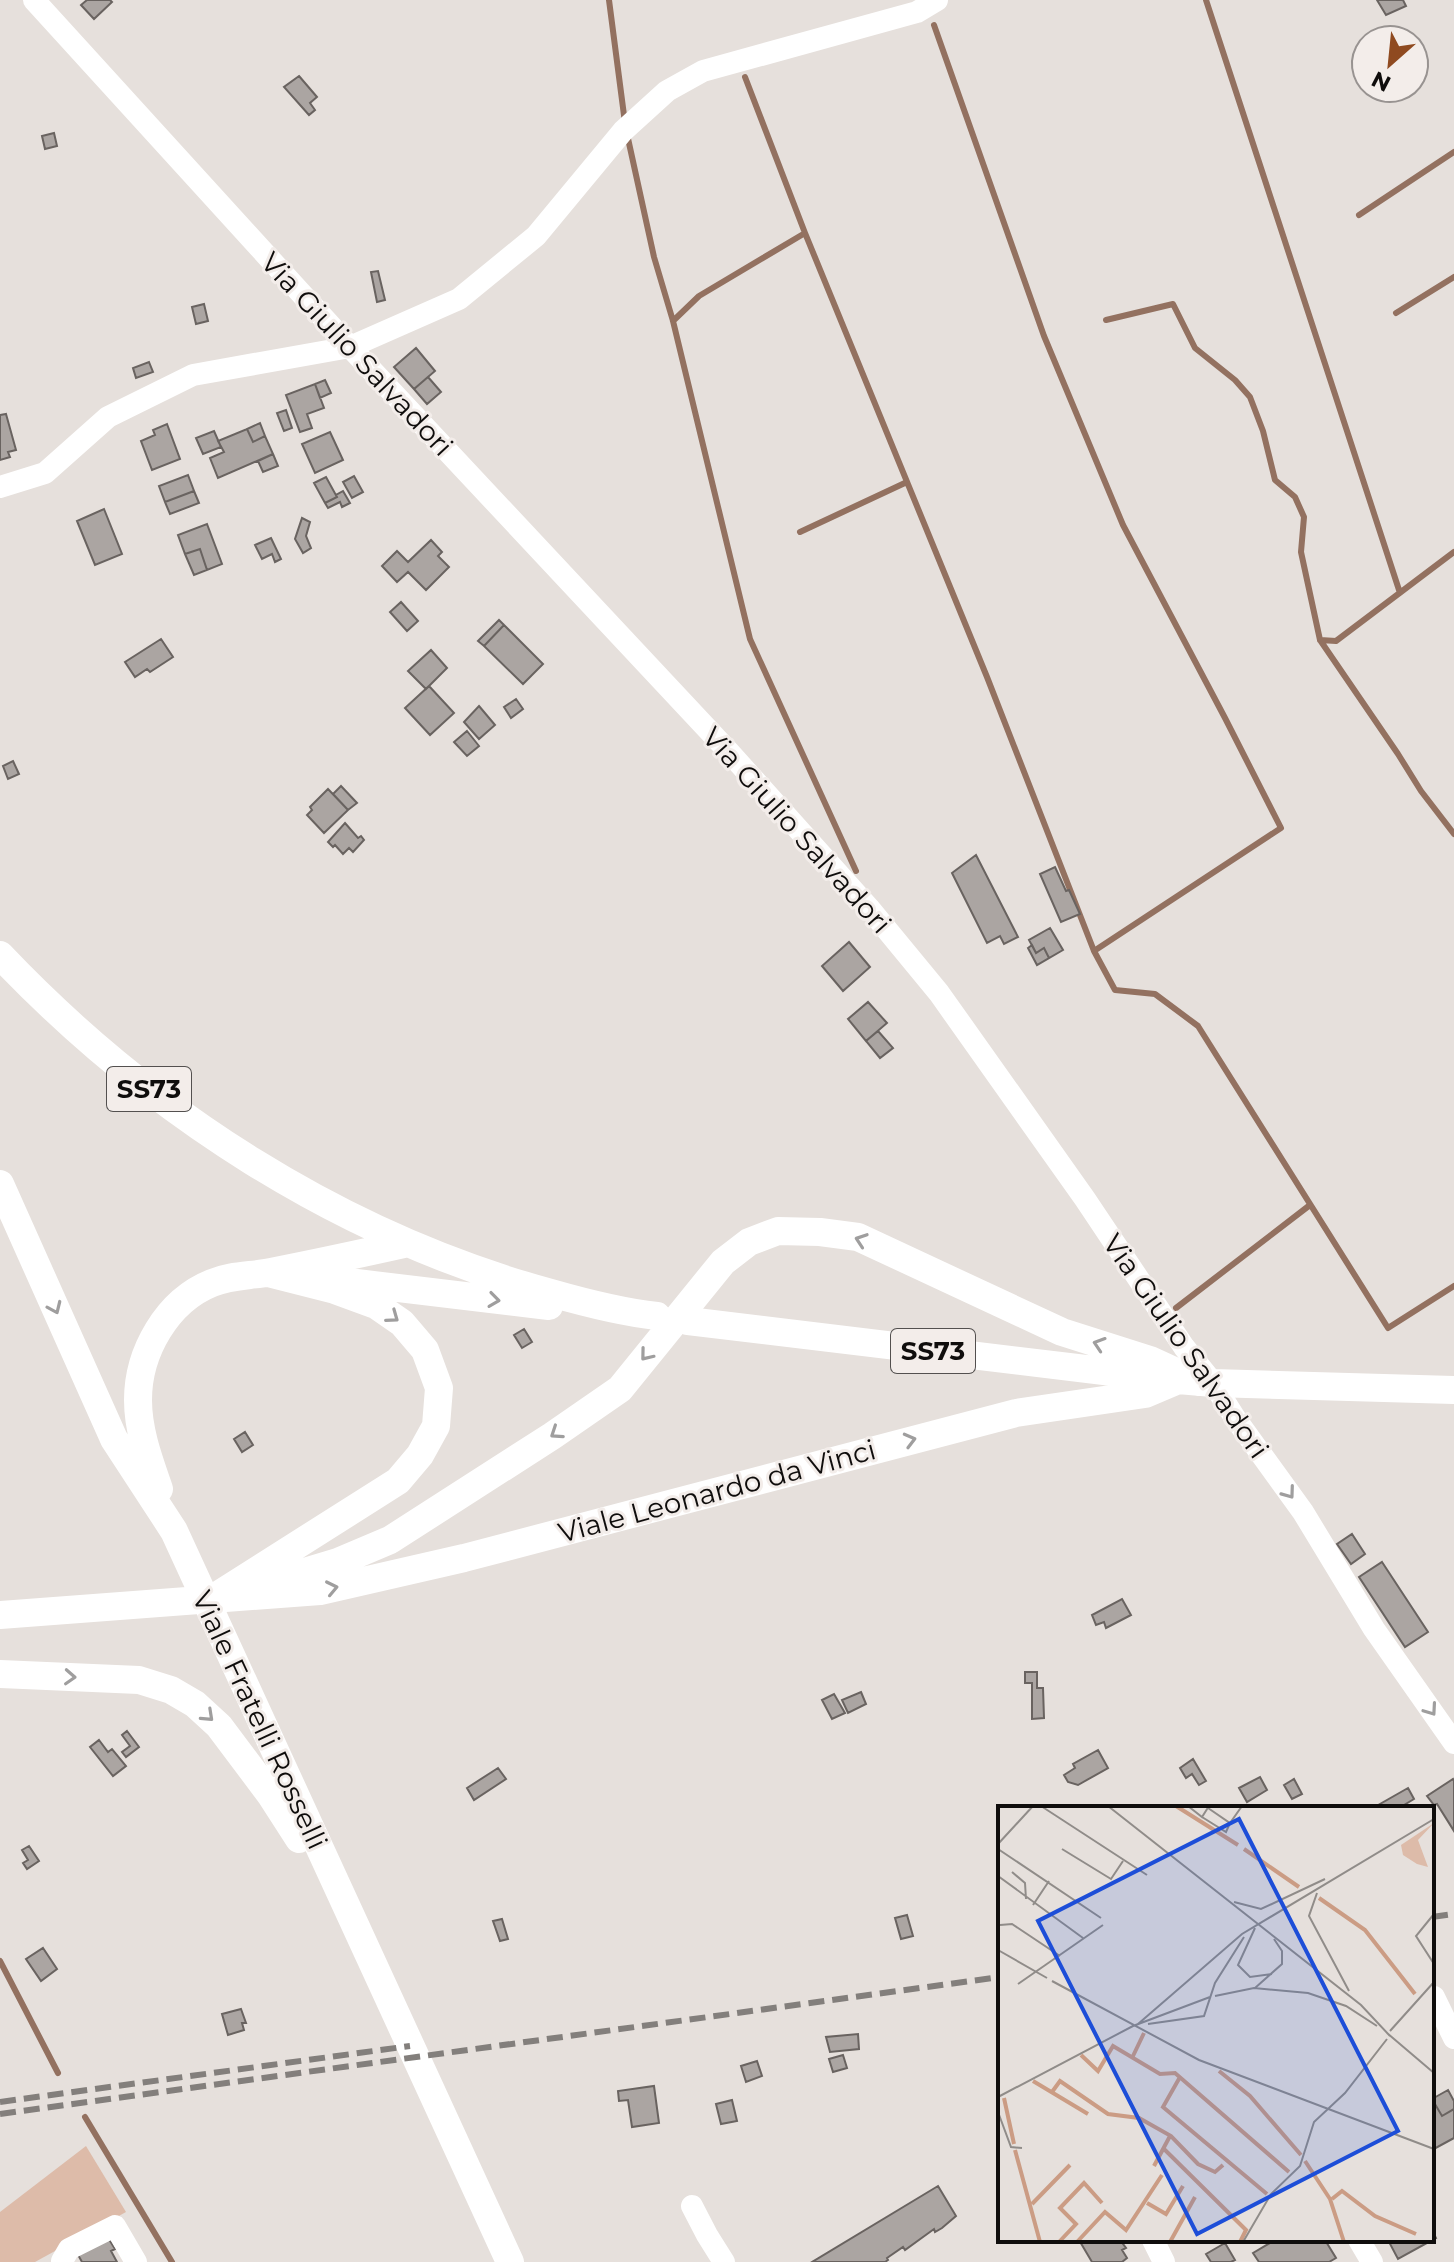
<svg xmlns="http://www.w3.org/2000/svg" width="1454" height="2262" font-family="Montserrat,sans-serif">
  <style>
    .green { fill: #ddbba9 }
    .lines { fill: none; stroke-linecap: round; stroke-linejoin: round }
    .stream { stroke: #937160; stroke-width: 6 }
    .building { fill: #aba5a2; stroke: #696360; stroke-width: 2 }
    .minor { stroke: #fff; stroke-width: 22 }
    .major { stroke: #fff; stroke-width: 28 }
    .rail { stroke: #837f7c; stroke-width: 6; stroke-dasharray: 16 8; stroke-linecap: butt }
    .oneway { stroke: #9f9e9e }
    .labels { text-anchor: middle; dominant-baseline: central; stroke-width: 6; stroke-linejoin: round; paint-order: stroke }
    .shield { fill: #f3edea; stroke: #53504f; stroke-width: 2 }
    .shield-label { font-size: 26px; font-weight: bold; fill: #0f0d0c }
    .street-label { font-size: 28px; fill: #0f0d0c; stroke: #f3edea }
    .inset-river { fill: none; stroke: #cb9c84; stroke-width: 4 }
    .inset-road { fill: none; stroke: #908c89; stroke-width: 2 }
    .view { fill: #1d4ed8; fill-opacity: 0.15; stroke: #1d4ed8; stroke-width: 4 }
    .inset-edge { fill: none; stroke: #0f0d0c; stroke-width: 4 }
  </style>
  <rect width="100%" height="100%" fill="#e6e0dc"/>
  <path class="green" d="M86 2146 126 2212 35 2262H0V2212Z"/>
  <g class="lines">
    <path class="stream" d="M609 0 625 123
      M1206 0 1400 593
      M934 25 1044 336 1123 525 1225 718 1281 828 1094 951
      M745 77 805 233 987 677 1094 951 1115 990 1155 994 1198 1026 1388 1328 1454 1286
      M627 134 654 257 673 321 750 639 856 871
      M1359 215 1454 152
      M1396 313 1454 277
      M1106 320 1173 304 1195 348 1235 380 1250 397 1263 431 1275 480 1295 497 1304 517 1301 552 1320 640 1398 754 1421 791 1454 834
      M673 321 699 296 805 233
      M800 532 907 482
      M1320 640 1336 641 1454 552
      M1176 1308 1310 1205
      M0 1961 58 2073
      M85 2117 172 2262"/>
  </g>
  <path class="building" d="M87 0H110L112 2 94 19 81 5Z
    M1377 0H1403L1406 6 1386 15Z
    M299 76 317 97 310 103 315 110 309 115 284 87Z
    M54 133 57 146 45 149 42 136Z
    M378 271 385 300 377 302 371 272Z
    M204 304 208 321 196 324 192 307Z
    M416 348 435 371 414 389 394 367Z
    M149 362 153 372 136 378 133 368Z
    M428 377 441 392 427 404 414 389Z
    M325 380 331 393 320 398 315 384Z
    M315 384 324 408 307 414 312 428 300 432 286 395Z
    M286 410 292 428 284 431 277 413Z
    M6 414 16 450 8 452 10 457 0 460V415Z
    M260 423 265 436 253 442 247 429Z
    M167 424 180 459 152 470 141 441 155 435 153 430Z
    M247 429 253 442 265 436 273 454 218 478 210 458 224 452 218 441Z
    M214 431 221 447 203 454 196 438Z
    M330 432 343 460 315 473 302 444Z
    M273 454 278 466 263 472 258 461Z
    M188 475 194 491 165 502 159 486Z
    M354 476 363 492 352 498 343 482Z
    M326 477 337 497 325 503 314 483Z
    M194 491 199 503 170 514 165 502Z
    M343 491 350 503 342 507 340 502 328 508 325 503 337 497 336 495Z
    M104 509 122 554 95 565 77 521Z
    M302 518 310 522 306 536 311 548 303 553 295 539Z
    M207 524 222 564 207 570 200 549 185 554 178 535Z
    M271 538 281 559 275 562 272 554 262 559 255 545Z
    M431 540 442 552 438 556 449 567 426 590 408 572 397 582 382 566 397 551 408 562Z
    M200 549 207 570 194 575 185 554Z
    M401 602 418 621 407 631 390 612Z
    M499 620 504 625 484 646 478 641Z
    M504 625 543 664 523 684 484 646Z
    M161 639 173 657 150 672 147 669 135 677 125 662Z
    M431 650 447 668 426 689 408 671Z
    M429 686 454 713 430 735 405 708Z
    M516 699 523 709 511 718 504 707Z
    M479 706 495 725 479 739 464 722Z
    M467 731 479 746 467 756 454 742Z
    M13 761 19 774 8 779 3 766Z
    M341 786 357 803 348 810 333 794Z
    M328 789 348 810 324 833 307 815 312 810 310 807Z
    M345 823 358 838 361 836 364 840 353 852 349 848 343 854 335 845 333 847 328 842Z
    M976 855 1018 937 1004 944 1000 936 987 943 952 873Z
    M1055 867 1066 891 1069 890 1080 914 1061 922 1040 874Z
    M1050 928 1063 950 1049 958 1044 948 1036 953 1029 940Z
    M849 942 870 967 843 991 822 966Z
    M1032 945 1036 953 1044 948 1049 958 1037 965 1028 948Z
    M868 1002 887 1023 866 1041 848 1019Z
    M878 1031 893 1048 880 1058 866 1041Z
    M524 1329 532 1342 522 1348 514 1335Z
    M245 1432 253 1445 242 1452 234 1439Z
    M1352 1534 1365 1554 1351 1564 1337 1544Z
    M1382 1562 1428 1632 1405 1647 1359 1577Z
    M1122 1599 1131 1615 1106 1628 1104 1622 1096 1625 1092 1615Z
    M1025 1672H1037V1688H1043L1044 1718 1032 1719V1683H1025Z
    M861 1692 866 1704 848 1713 842 1700Z
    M834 1694 845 1713 832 1719 822 1700Z
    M127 1731 139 1747 126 1757 122 1752 130 1746 122 1735Z
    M99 1740 108 1752 112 1749 126 1766 113 1776 90 1747Z
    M1098 1750 1108 1768 1078 1785 1068 1782 1064 1775 1075 1768 1073 1764Z
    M1193 1759 1206 1781 1199 1785 1192 1774 1186 1778 1180 1768Z
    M498 1768 506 1779 474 1800 467 1788Z
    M1260 1777 1267 1790 1247 1802 1239 1788Z
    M1294 1779 1302 1794 1292 1799 1284 1785Z
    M1453 1779 1454 1781V1831L1437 1804 1434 1805 1427 1796Z
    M1408 1788 1414 1799 1399 1808H1373Z
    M29 1846 39 1861 27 1869 23 1863 28 1860 22 1850Z
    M907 1915 913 1936 901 1939 895 1918Z
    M502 1919 508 1939 500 1941 493 1921Z
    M43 1948 57 1969 41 1981 26 1959Z
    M241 2009 246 2023H242L244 2030 228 2035 222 2014Z
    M858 2034 859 2049 830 2052 826 2037Z
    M843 2055 847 2068 833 2072 829 2059Z
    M757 2061 762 2076 746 2082 741 2066Z
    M654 2086 659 2123 632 2127 628 2100 619 2101 618 2091Z
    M1448 2090 1454 2101V2109L1442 2116 1432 2099Z
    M1432 2099 1442 2116 1454 2109V2138L1432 2150Z
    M732 2100 737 2121 721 2124 716 2104Z
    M938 2186 956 2216 942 2228 935 2232 934 2229 905 2250 903 2247 887 2258 888 2260 885 2262H812Z
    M1432 2230 1436 2238 1398 2259 1388 2240H1432Z
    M107 2236 115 2249 111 2251 117 2262H82L77 2253Z
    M1079 2240H1120L1126 2248 1122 2250 1127 2258 1122 2262H1092Z
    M1275 2240H1325L1336 2258 1329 2262H1259L1253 2253Z
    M1225 2243 1235 2260 1231 2262H1211L1206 2254Z"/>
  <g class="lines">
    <path class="minor" d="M34 0 350 347 729 752 869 908 939 993 1085 1199 1184 1347 1213 1383 1235 1418 1303 1512 1374 1629 1454 1743
      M0 487 45 473 108 417 193 375 350 347 459 299 536 236 623 131 667 91 703 71 917 12 937 0
      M1434 1997 1454 2038
      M692 2206 707 2235 724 2262
      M1153 2240 1164 2262
      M1359 2240 1372 2262
      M62 2261 69 2249 115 2226 136 2262"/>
    <path class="major" d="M0 955C149 1112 341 1236 551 1293 586 1303 620 1312 657 1316
      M0 1184 114 1439 174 1531 510 2262
      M340 1281 549 1306
      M688 1321 1178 1380 1213 1383 1454 1390
      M159 1489C149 1460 138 1431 138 1400 138 1352 167 1301 212 1283 231 1275 251 1276 271 1272 317 1263 363 1253 408 1243
      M269 1588 285 1578 338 1562 390 1540 552 1436 620 1389 723 1262 749 1242 778 1231 820 1232 858 1237 1062 1332 1150 1360 1198 1382
      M215 1597 398 1481 420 1455 436 1426 439 1388 425 1350 402 1323 376 1305 335 1290 268 1273
      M0 1615 320 1591 464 1558 1016 1413 1145 1394 1178 1380
      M0 1674 139 1680 171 1690 195 1704 219 1726 270 1794 299 1839"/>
    <path class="rail" d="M1432 1917 1454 1914
      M0 2102 410 2046
      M0 2114 1000 1977"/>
  </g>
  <defs><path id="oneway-chevron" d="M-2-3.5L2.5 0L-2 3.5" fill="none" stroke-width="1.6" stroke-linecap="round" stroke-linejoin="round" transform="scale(2)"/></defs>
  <g class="oneway">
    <use href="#oneway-chevron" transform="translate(861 1240) rotate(-161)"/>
    <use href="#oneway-chevron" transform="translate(494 1300) rotate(8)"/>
    <use href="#oneway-chevron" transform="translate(55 1308) rotate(66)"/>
    <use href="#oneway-chevron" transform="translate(393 1317) rotate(36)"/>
    <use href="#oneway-chevron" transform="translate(1099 1344) rotate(-162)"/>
    <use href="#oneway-chevron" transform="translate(646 1355) rotate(129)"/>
    <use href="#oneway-chevron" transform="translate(556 1433) rotate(146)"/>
    <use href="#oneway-chevron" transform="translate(910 1440) rotate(-15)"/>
    <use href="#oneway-chevron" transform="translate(1289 1493) rotate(54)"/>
    <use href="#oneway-chevron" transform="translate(332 1588) rotate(-12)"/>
    <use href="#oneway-chevron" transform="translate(70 1677) rotate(3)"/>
    <use href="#oneway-chevron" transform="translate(1431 1710) rotate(55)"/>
    <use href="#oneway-chevron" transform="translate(208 1716) rotate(43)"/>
  </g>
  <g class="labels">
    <g class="shield">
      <rect x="107" y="1067" width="84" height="44" rx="6"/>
      <rect x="891" y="1329" width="84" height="44" rx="6"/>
    </g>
    <g class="shield-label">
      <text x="149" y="1089">SS73</text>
      <text x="933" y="1351">SS73</text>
    </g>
    <g class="street-label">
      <text transform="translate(357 354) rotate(47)">Via Giulio Salvadori</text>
      <text transform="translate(797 830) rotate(48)">Via Giulio Salvadori</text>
      <text transform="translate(1186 1346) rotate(55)">Via Giulio Salvadori</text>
      <text transform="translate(717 1491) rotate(-15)">Viale Leonardo da Vinci</text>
      <text transform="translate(260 1720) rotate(65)">Viale Fratelli Rosselli</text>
    </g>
  </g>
  <g transform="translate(998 1806)">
    <rect width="436" height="436" fill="#e6e0dc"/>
    <path d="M436 17 420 34 430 61 419 58 405 49 403 39Z" fill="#ddbba9"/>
    <path class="inset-river" d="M178 0 240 39M246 43 301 81M321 92 367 124 417 188M83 249 100 265 115 240 162 268 177 267 291 366M135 250 146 227M221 265 252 290 303 349M182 271 165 301 269 388M35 275 90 308M54 286 62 275 110 308 141 312 173 330 200 358 217 366 225 359M6 292 16 338M165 342 248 424 242 436M17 344 42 436M307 355 332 393 346 436M156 360 172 330M334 393 344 385 377 410 418 428M149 397 168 408 185 380M34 398 72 359M61 436 78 418 62 402 86 377 104 397M79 436 107 406 128 424 164 369M172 436 197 391"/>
    <path class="inset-road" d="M43 0 149 69M110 0 363 199 392 230M190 0 204 11 211 0M210 2 232 17 244 0M204 11 228 26 232 17M0 38 35 0M0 43 103 112M64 43 113 73 125 55M14 66 27 77 28 93M0 70 85 132M319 87 311 110 351 185M236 96 263 103 327 73M35 99 51 75M0 104V154M436 108 418 130 436 158M2 119 14 118 62 150M257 122 240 159 252 171 274 168M0 144 49 172M54 175 201 254 436 343M20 178 105 119M257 182 284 158V145L276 133M217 190 256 182 310 187 348 200 379 220M140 218 244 128 436 13M150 218 206 210 217 177 246 131M392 225 436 176M389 227 436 267M0 291 135 220 212 191M0 306 13 341 24 342M245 436 273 388 302 360 316 316 347 287 389 233"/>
    <path class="view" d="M241 13 400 325 199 428 40 115Z"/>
    <rect width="436" height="436" class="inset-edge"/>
  </g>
  <g transform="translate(1390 64) rotate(207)"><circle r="38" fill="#f3edea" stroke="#989391" stroke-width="2"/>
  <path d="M0-6L14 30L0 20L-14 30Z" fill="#8f4a20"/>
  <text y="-12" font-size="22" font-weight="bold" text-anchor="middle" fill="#0f0d0c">N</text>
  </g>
</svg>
